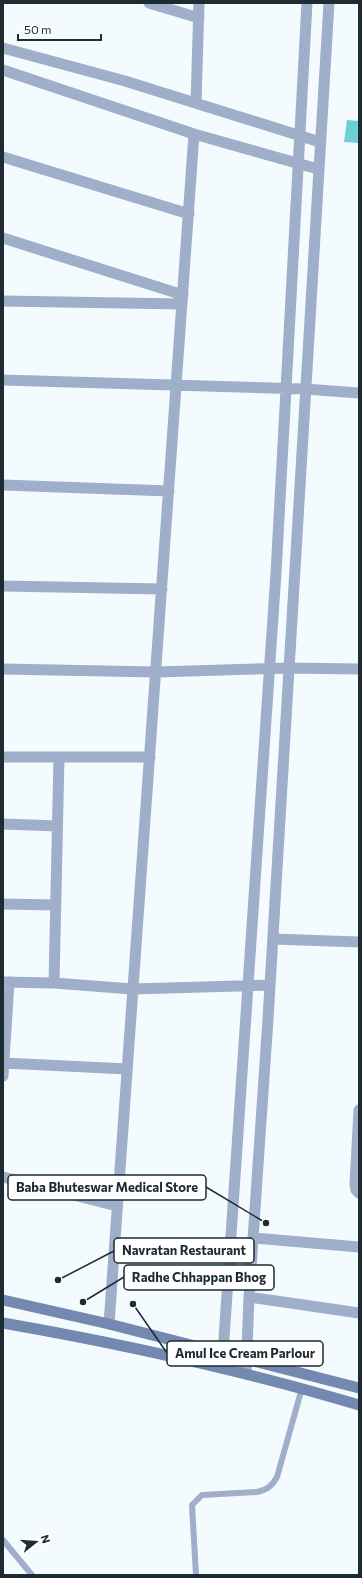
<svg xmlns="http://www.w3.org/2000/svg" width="362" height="1578" font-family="Commissioner,sans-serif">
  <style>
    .building { fill: #6cd0d4 }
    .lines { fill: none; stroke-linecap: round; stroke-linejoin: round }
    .service { stroke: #9faec9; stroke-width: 6 }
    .minor { stroke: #9faec9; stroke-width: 11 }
    .secondary { stroke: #7489b0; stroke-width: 11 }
    .leader { fill: none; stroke: #1d2b32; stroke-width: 1.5 }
    .callout-dot { fill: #1d2b32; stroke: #fff; stroke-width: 1.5 }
    .callout { fill: #fff; stroke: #1d2b32; stroke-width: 1.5 }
    .callout-label { font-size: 13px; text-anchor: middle; font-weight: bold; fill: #1d2b32 }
  </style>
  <rect width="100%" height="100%" fill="#f4fbff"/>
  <path class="building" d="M347 120 359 121V143L344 142Z"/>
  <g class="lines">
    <path class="service" d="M3 1540 32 1575
      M196 1575 192 1505 202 1495 257 1492C267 1490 272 1486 277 1477L302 1388"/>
    <path class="minor" d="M149 3 199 18
      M3 48 125 81 320 142
      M3 70 194 134 318 169
      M196 103 199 3
      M3 157 189 214
      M3 238 183 295
      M3 301 182 304
      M3 380 305 389 359 393
      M3 485 169 491
      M3 586 162 589
      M3 669 156 672 289 668 359 669
      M3 757H150
      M3 824 57 826
      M3 904 55 905
      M273 939 359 942
      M3 982 54 983 132 989 270 985
      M54 983 59 757
      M4 1063 127 1069
      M3 1076 9 982
      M359 1110 355 1184 356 1190 359 1193
      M3 1177 117 1206
      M253 1238 359 1247
      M249 1297 359 1313
      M109 1324 194 134
      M222 1368 276 573 307 3
      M246 1374 249 1297 268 1019 329 3"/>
    <path class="secondary" d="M3 1300 109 1324 359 1388
      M3 1323C123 1344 242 1370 359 1405"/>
  </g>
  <path class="leader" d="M266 1223L206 1187M58 1280L114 1251M83 1302L124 1277M133 1304L167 1353"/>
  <g class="callout-dot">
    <circle cx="266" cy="1223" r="4"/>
    <circle cx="58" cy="1280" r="4"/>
    <circle cx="83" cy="1302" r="4"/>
    <circle cx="133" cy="1304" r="4"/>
  </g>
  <g class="callout">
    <rect x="8" y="1175" width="198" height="25" rx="4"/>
    <rect x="114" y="1238" width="140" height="25" rx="4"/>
    <rect x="124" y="1265" width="150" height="25" rx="4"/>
    <rect x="167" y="1341" width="156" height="25" rx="4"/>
  </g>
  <g class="callout-label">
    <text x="107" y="1192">Baba Bhuteswar Medical Store</text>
    <text x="184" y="1255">Navratan Restaurant</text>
    <text x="199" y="1282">Radhe Chhappan Bhog</text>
    <text x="245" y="1358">Amul Ice Cream Parlour</text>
  </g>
  <rect width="362" height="1578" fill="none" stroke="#1d2b32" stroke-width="8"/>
  <g transform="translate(36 1542) rotate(73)" stroke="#ffffff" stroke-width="3" paint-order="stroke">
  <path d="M0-3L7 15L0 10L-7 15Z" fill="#1d2b32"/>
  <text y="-6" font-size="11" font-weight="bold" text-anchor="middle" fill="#1d2b32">N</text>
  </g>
  <path d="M18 34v6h83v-6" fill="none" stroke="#1d2b32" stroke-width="2"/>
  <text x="24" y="34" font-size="12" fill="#1d2b32" stroke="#ffffff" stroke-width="3" paint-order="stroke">50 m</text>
</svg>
